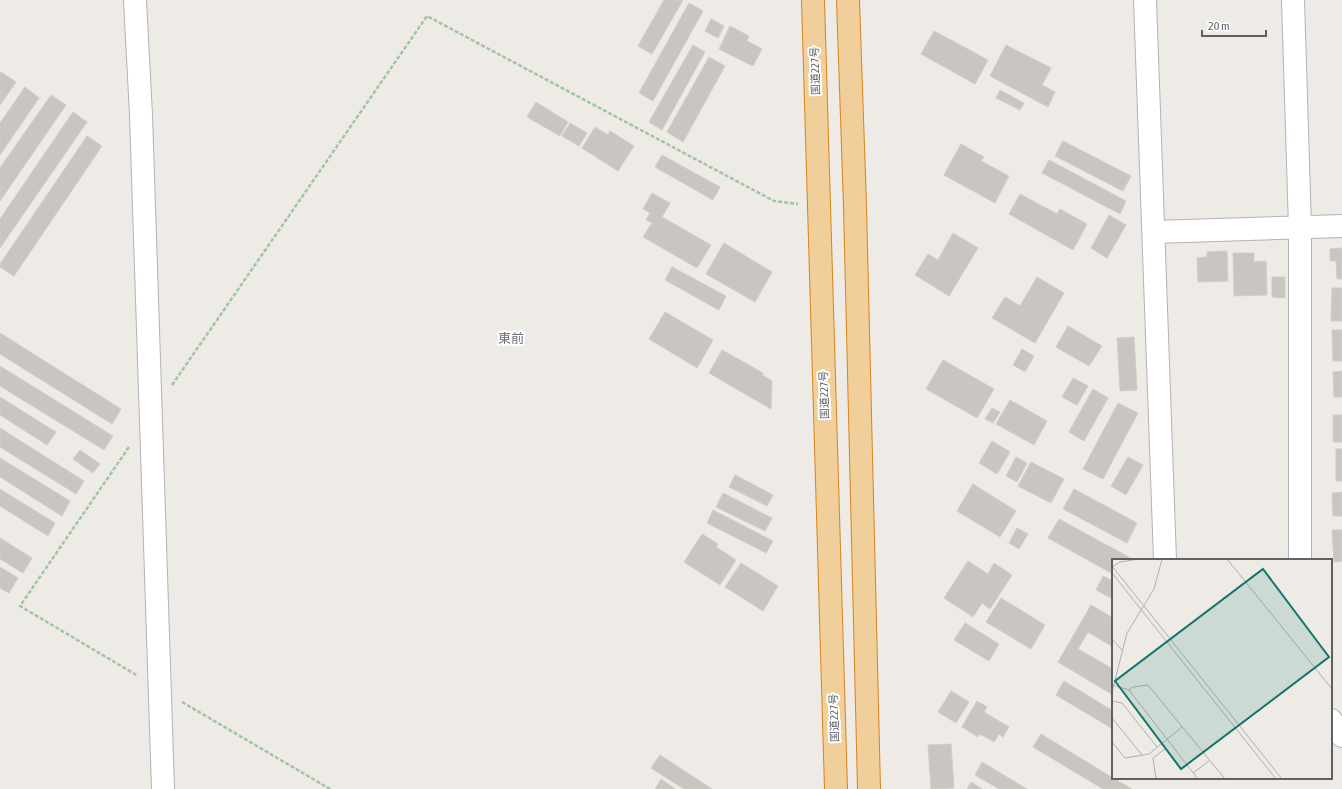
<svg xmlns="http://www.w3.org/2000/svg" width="1342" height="789" font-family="'Asap Condensed','Noto Sans JP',sans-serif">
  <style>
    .building { fill: #c9c6c2; stroke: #d2ccc5 }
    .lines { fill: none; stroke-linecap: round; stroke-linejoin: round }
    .minor-casing { stroke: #b1b3b6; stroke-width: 24 }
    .highway-casing { stroke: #d7831c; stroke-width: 24 }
    .path { stroke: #a1c4a6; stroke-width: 2.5; stroke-dasharray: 4 2; stroke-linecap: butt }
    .minor { stroke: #fff; stroke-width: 22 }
    .highway { stroke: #f0cf9a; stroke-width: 22 }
    .labels { text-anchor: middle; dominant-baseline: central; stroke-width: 4; stroke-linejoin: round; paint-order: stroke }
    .street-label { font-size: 11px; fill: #5d6164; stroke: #fff }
    .quarter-label { font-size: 13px; fill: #6e7376; stroke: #fff }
    .inset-road { fill: none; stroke: #b0b0ae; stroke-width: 1 }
    .view { fill: #0f766e; fill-opacity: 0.15; stroke: #0f766e; stroke-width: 2 }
    .inset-edge { fill: none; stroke: #5d6164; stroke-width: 2 }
  </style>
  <rect width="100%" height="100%" fill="#eeebe6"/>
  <path class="building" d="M664 0H683L652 54 638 46Z
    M689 3 703 11 653 101 639 93Z
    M711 19 724 26 718 38 705 31Z
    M730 26 749 36 747 41 762 49 753 66 719 49Z
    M934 31 988 60 975 84 921 54Z
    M693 45 705 52 662 130 649 122Z
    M1006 45 1051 68 1042 85 1055 92 1048 107 990 76Z
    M709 57 725 66 683 142 667 132Z
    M1 72 16 82 0 105V74Z
    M25 87 39 98 0 155V123Z
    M1000 90 1024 103 1020 110 996 98Z
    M51 95 66 105 0 201V168Z
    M536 102 568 122 560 136 527 117Z
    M73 112 87 122 0 248V219Z
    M570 123 587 133 579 146 562 136Z
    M595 127 608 135 610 131 634 146 618 171 582 148Z
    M87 136 102 146 14 276 0 267V264Z
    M1063 141 1131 176 1123 191 1055 156Z
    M961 144 984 157 981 161 1009 176 995 203 944 175Z
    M662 155 720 187 713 200 655 167Z
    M1049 160 1126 201 1120 214 1042 173Z
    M652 193 670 203 662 217 711 245 697 268 643 237 652 223 646 220 650 213 643 209Z
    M1020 194 1057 214 1060 209 1087 224 1073 250 1009 214Z
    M1109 215 1126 225 1107 258 1091 248Z
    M953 233 978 248 949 296 915 275 928 254 938 260Z
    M724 243 772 272 755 302 706 274Z
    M1342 248V279H1337L1336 261H1330V249Z
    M1227 251 1228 281 1198 282 1197 258 1207 257V252Z
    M1233 253H1254V262L1266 261 1267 295 1234 296Z
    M672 267 726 296 719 310 665 280Z
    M1037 277 1064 293 1035 343 992 318 1005 297 1020 306Z
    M1272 277H1285V298L1272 297Z
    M1332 288H1342V321H1331Z
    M665 312 713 340 697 368 649 339Z
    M1068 326 1102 346 1089 366 1056 347Z
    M1332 330H1342V361H1333Z
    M0 333 121 409 112 424 0 354Z
    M1134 337 1137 390 1120 391 1117 338Z
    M1022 349 1034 356 1025 372 1013 365Z
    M722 350 763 373 762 375 772 381 771 409 709 373Z
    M943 360 994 389 977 418 926 389Z
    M0 366 113 436 104 450 0 386Z
    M1342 371V397H1334L1333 372Z
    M1073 378 1088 386 1077 405 1062 397Z
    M1093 389 1108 398 1084 441 1069 432Z
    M0 397 56 432 47 445 0 415Z
    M1010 400 1047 421 1034 445 996 424Z
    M1118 403 1138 413 1103 479 1083 469Z
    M992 408 1000 412 993 423 985 419Z
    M1333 415H1342V442H1333Z
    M0 428 84 481 76 494 0 447Z
    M992 441 1010 452 997 474 979 463Z
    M1336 449H1342V481H1336Z
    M80 450 100 464 93 473 73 459Z
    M1016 457 1027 463 1017 482 1006 476Z
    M1128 457 1143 465 1126 495 1111 486Z
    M0 458 70 501 62 516 0 477Z
    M1031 462 1064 479 1051 503 1018 486Z
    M735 475 773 495 767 506 729 487Z
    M973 484 1016 511 1000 537 957 511Z
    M0 489 55 523 48 536 0 506Z
    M1074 489 1137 523 1127 543 1063 509Z
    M1342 492V516H1333L1332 493Z
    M723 493 772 518 765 531 716 507Z
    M713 510 773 541 766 553 707 523Z
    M1059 519 1134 560H1113V574L1048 538Z
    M1017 528 1028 534 1019 549 1009 543Z
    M1332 530H1342V561L1334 562Z
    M702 534 718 544 716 547 736 560 720 585 684 562Z
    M0 538 32 558 23 573 0 559Z
    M968 561 988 574 994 563 1012 575 990 609 982 603 973 617 944 598Z
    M741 563 778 586 763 611 725 587Z
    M0 567 18 578 9 593 0 588Z
    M1103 576 1113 581V599L1096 590Z
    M1001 598 1045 625 1031 649 986 622Z
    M1091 605 1113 618V647L1088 632 1078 649 1113 669V695L1058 662Z
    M965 623 999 644 989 661 954 640Z
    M1064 681 1113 711V729L1056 695Z
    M951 691 969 702 956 723 938 712Z
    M977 701 987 707 984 712 1009 727 1003 737 999 734 994 742 980 734 978 737 962 727Z
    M1041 734 1113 778 1132 789H1103L1033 747Z
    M951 744 954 788 931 789 928 745Z
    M660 755 712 789H684L651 768Z
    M982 762 1027 789H999L975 775Z
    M661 779 675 789H655Z
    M971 782 982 789H967Z"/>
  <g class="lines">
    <g class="minor-casing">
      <path id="minor" d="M135 0 141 115 163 789
        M1145 0 1165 560
        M1293 0 1300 228V560
        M1154 232 1342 226
        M1331 720 1342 736"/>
    </g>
    <g class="highway-casing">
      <path id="highway" d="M813 0 836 789
        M848 0 855 206 869 789"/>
    </g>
    <path class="path" d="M172 385 427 16 774 201 798 204
      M129 447 20 606 138 676
      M182 702 330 789"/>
    <use href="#minor" class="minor"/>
    <use href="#highway" class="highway"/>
  </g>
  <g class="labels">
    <g class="street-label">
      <text transform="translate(815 71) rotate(-92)">国道227号</text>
      <text transform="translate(824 395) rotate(-92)">国道227号</text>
      <text transform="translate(834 718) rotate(-92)">国道227号</text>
    </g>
    <g class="quarter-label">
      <text x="511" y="338">東前</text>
    </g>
  </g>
  <g transform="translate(1112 559)">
    <rect width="220" height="220" fill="#eeebe6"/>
    <path class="inset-road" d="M115 0 220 130M0 7 170 220M0 8 8 3 27 0M0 14 164 220M0 80 10 91M0 126 17 131 86 220M17 131 21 128 36 126 113 220M0 133 15 74 42 30 50 0M0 142 10 144 45 188M0 159 30 196M0 183 13 199 37 195 70 168M81 214 97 202M44 220 41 199 53 190"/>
    <path class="view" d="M151 10 217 98 69 210 3 122Z"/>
    <rect width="220" height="220" class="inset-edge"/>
  </g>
  <path d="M1202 30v6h64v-6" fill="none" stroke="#5d6164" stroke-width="2"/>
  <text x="1208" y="30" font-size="12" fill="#5d6164" stroke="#ffffff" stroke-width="3" paint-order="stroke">20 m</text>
</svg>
